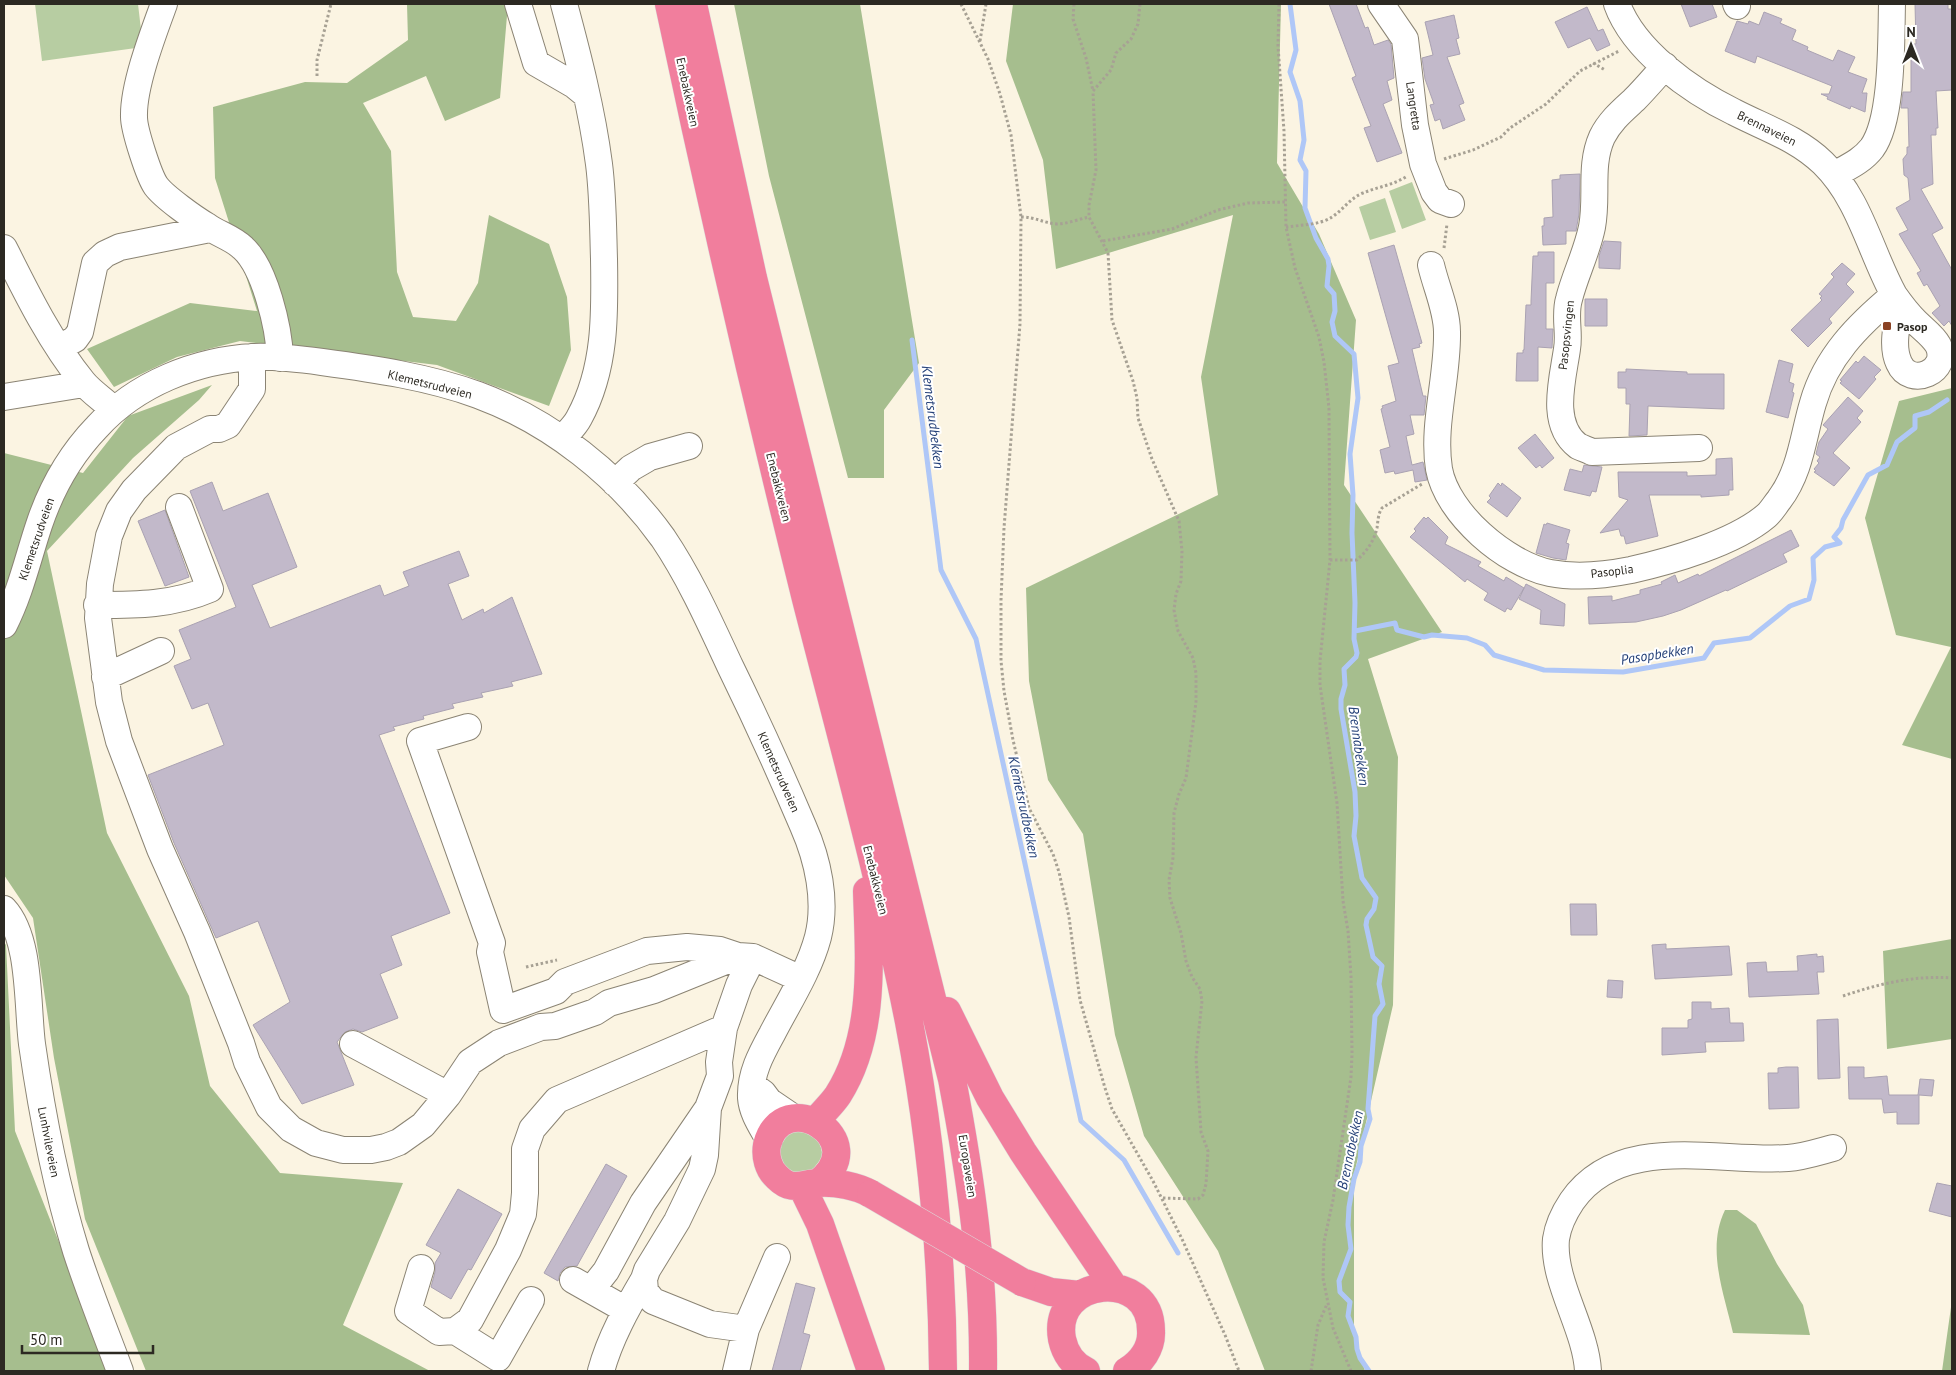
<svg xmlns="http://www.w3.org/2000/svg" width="1956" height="1375" font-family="'PT Sans',sans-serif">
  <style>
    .green { fill: #b7cda2 }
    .forest { fill: #a6be8e }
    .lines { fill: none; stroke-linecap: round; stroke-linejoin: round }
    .stream { stroke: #afc7f7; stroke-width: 5 }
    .building { fill: #c2b9ca; stroke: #aaa2b2 }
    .minor-casing { stroke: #8b8474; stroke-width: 28 }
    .highway-casing { stroke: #dddddc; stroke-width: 29 }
    .path { stroke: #a7a194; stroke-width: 3; stroke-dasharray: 2.5 2.5; stroke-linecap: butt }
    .minor { stroke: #fff; stroke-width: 26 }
    .highway { stroke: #f17e9d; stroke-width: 28 }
    .highway-bridge-casing { stroke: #dddddc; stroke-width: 29; stroke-linecap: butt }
    .highway-bridge { stroke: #f17e9d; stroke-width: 28 }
    .poi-dot { fill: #8a4223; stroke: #fff; stroke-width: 2 }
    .labels { text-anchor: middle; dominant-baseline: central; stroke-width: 4; stroke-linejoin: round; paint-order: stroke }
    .street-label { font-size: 12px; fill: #2c2922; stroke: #fff }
    .poi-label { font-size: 12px; font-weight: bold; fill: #2c2922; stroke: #fff; text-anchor: start }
    .water-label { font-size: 14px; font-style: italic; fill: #244078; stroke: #fff }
  </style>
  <rect width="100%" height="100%" fill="#fbf4e2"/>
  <path class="green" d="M35 4H138L143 47 42 61Z
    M1412 182 1426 220 1402 229 1389 191Z
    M1385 198 1396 232 1370 240 1359 207Z
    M804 1128 818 1136 823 1156 811 1172 791 1173 777 1158 784 1134Z"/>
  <path class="forest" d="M407 4H508L500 98 445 121 426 76 363 103 391 151 397 272 413 317 456 321 478 283 489 215 549 244 567 297 571 350 549 406 437 365 240 341 177 357 114 387 87 349 190 303 257 311 215 178 213 107 305 82 347 83 408 40Z
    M734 4H860L919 363 884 410V478H848L769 176Z
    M1013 4H1281L1277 163 1319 234 1356 320 1344 485 1442 632 1368 659 1398 757 1393 1005 1354 1175V1335L1365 1371H1265L1218 1251 1144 1136 1115 1035 1083 834 1048 780 1029 681 1026 588 1218 495 1201 377 1233 215 1056 269 1043 160 1006 61Z
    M212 385 199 400 133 458 47 551 107 833 189 996 210 1086 280 1173 403 1183 343 1325 430 1371H146L85 1219 54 1058 33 918 4 875V453L83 473 128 416Z
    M1952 388V759L1902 745 1951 647 1896 635 1865 518 1899 401Z
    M1952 939V1039L1887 1049 1883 951Z
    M4 942 6 945 15 1131 110 1371H4Z
    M1725 1210H1737L1756 1224 1777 1264 1803 1305 1810 1335 1733 1333C1724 1293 1706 1249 1725 1210Z
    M1952 1300V1371H1942Z"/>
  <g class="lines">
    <path class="stream" d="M1290 4 1296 50 1290 72 1300 101 1304 140 1300 160 1306 171 1305 208 1316 238 1328 259 1329 266 1327 286 1334 294 1335 311 1332 322 1335 336 1354 354 1358 398 1350 454 1353 495 1352 533 1355 603 1354 639 1357 653 1356 657 1344 669 1345 685 1341 699V709L1355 792 1356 816 1354 836 1362 878 1376 898 1374 909 1367 919 1366 925 1373 957 1382 966 1379 984 1383 1004 1375 1016 1368 1109 1370 1119 1361 1146 1360 1162 1354 1179 1349 1207 1348 1225 1351 1249 1339 1281 1340 1292 1350 1302 1348 1316 1356 1337 1357 1349 1360 1358 1369 1371
      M912 340 941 570 976 639 1081 1121 1124 1160 1178 1253
      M1355 631 1395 623 1397 630 1424 637 1432 635 1467 638 1485 645 1494 655 1544 670 1623 672 1704 658 1714 643 1750 638 1790 606 1809 599 1814 580 1813 558 1825 547 1840 543 1834 537 1841 528 1843 520 1868 475 1887 465 1897 442 1915 428V416L1929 412 1947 400"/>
  </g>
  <path class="building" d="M1329 4H1356L1365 28 1368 27 1374 45 1388 40 1391 44 1394 78 1387 81 1392 100 1383 104 1402 153 1377 162 1364 128 1371 126 1352 78 1356 76Z
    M1681 4H1712L1717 17 1690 27Z
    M1915 4H1948V9H1952V90L1936 91 1938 128H1936V135H1931L1933 184 1921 189 1943 228 1932 234 1952 270V326L1949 321 1944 326 1932 313 1940 306 1927 284 1924 286 1917 273 1921 271 1899 234 1908 230 1896 208 1910 200 1908 178 1904 175 1903 159 1907 154V147H1909L1908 108H1901L1903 92H1911V51H1913V44H1916Z
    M1587 7 1598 31 1603 29 1610 45 1597 51 1590 38 1568 48 1555 22Z
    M1764 12 1782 19 1780 23 1796 30 1792 40 1808 47 1807 50 1833 61 1838 50 1855 57 1848 72 1867 79 1862 93H1867L1865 112 1851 106 1850 109 1827 99 1828 97 1821 94H1829L1832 86 1757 56 1755 63 1725 51 1737 21 1748 24 1749 21 1759 25Z
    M1454 15 1459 38 1456 39 1460 54 1447 57 1464 103 1459 105 1465 120 1443 129 1440 119 1435 121 1430 105 1434 104 1425 79 1422 58 1433 55 1425 22Z
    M1580 174 1579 214 1576 231H1566V244L1543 245 1542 226H1544V218L1553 217 1552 180 1560 179V175Z
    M1604 241 1621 242 1620 269 1599 268V256Z
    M1394 245 1422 343 1419 344 1420 347 1412 349 1423 396H1426L1424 415H1410L1414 434 1406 436 1412 465 1423 462 1427 480 1415 482 1413 470 1395 474 1394 471 1385 473 1380 450 1390 447 1381 409 1383 408 1382 406 1396 401 1388 366 1399 363 1368 253Z
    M1538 252H1554V283H1546V329H1553L1552 348 1538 347V381H1516L1517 353H1523V350H1524L1526 305H1531V301L1533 256H1538Z
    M1842 263 1855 274 1846 284 1854 292 1829 319 1832 323 1808 347 1791 330 1822 300 1820 298 1822 296 1819 294 1834 277 1831 274Z
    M1585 299H1607V326H1585Z
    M1864 356 1881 370 1874 377 1876 379 1859 399 1840 383 1842 381 1840 380 1856 361 1858 363Z
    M1779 360 1793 364 1789 382 1794 384 1792 392 1794 393 1788 418 1766 412Z
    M1626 369 1687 372V374H1724V409L1648 406 1647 435 1629 436 1630 404H1626V388H1618V372H1626Z
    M1848 397 1863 411 1857 418 1861 422 1833 453 1850 468 1834 486 1814 472 1816 471 1814 469 1819 463 1817 461 1820 457 1816 454 1819 442 1828 429 1823 425Z
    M1535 434 1554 458 1542 468 1540 465 1536 468 1518 448Z
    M1732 458 1733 490H1729V495L1701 497V495H1649L1658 536 1626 544 1624 536H1621L1619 529 1600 533 1628 500 1619 497 1618 472H1687V476L1716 475V459Z
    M1584 465 1602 467 1596 492 1592 491 1590 496 1564 490 1570 469 1582 472Z
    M212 482 223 511 268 493 297 567 252 585 270 628 380 585 384 596 409 586 403 572 459 551 469 576 448 584 462 620 483 609 484 613 512 597 542 674 511 682 513 686 481 693 483 697 452 704 454 708 423 716 424 719 393 727 395 730 379 735 450 913 391 936 402 965 380 974 398 1018 362 1032 353 1029 345 1032 337 1042 354 1085 302 1104 253 1025 290 1002 258 921 216 938 174 843 148 775 224 745 208 703 192 709 174 666 191 659 179 630 236 607 190 491Z
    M1498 483 1501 486 1502 483 1521 498 1507 517 1487 502 1491 498 1489 496Z
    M165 510 189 577 165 586 138 521Z
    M1424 517 1426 519 1428 517 1448 537 1445 544 1481 562 1478 566 1504 581 1506 577 1524 588 1511 610 1507 608 1505 612 1484 600 1488 593 1467 579 1465 582 1410 537 1416 531 1414 529Z
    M1547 523 1570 530 1566 543 1569 544 1566 560 1553 558 1536 553 1544 524 1546 525Z
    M1791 530 1799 546 1783 554 1787 562 1727 591 1726 590 1681 610 1663 616 1636 622 1589 624 1588 597 1612 596V601L1640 594V590L1662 584 1661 582 1675 575 1678 583 1698 574 1699 576Z
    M1526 584 1565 604 1564 626 1540 624 1541 610 1519 599Z
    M1570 904H1596L1597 935H1571Z
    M1666 944V949L1729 946 1732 975 1655 979 1652 945Z
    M1817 954V957L1823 956 1824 972H1817L1819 994 1749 997 1747 963 1766 962 1767 972 1798 971 1797 956Z
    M1608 980 1623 981 1622 998 1607 997Z
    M1692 1002H1711V1009L1729 1008 1730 1023H1743L1744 1041 1705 1042 1706 1052 1662 1055V1028H1688V1020L1692 1019Z
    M1838 1019 1840 1078 1818 1079 1817 1020Z
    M1786 1067H1798L1799 1108 1769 1109 1768 1073H1778V1068Z
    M1848 1067H1864V1078L1887 1076 1889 1095H1918L1920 1079 1934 1080 1932 1096 1919 1095V1124H1897V1112L1884 1113 1882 1099H1849Z
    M606 1164 627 1176 577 1266 565 1267 560 1273 558 1281 544 1273Z
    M1937 1183 1952 1186V1217L1929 1211Z
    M458 1189 502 1214 471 1270 468 1269 451 1299 431 1287 435 1272V1263L441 1253 426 1245Z
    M796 1283 815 1288 803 1333 810 1335 800 1371H772Z"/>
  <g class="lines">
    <g class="minor-casing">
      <path id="minor" d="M164 4C153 34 133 86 134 117 134 130 149 176 156 186 164 197 195 219 207 226 218 234 233 238 243 248 265 268 279 328 280 358
        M518 4 536 63 574 85 585 94
        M1381 4 1405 39 1415 125 1423 164 1434 192 1440 200 1451 204
        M1617 4C1634 51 1691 91 1734 112 1765 128 1797 138 1823 163 1860 199 1870 251 1894 295 1901 305 1908 314 1916 322 1923 329 1933 336 1938 345 1951 371 1910 389 1899 363 1891 346 1897 323 1901 305
        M1736 4 1737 6
        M1665 66C1655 77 1645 89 1634 100 1622 111 1610 121 1602 137 1589 166 1598 196 1592 227 1587 252 1575 275 1569 299 1564 316 1570 332 1567 349 1563 378 1549 424 1578 446 1582 448 1588 450 1592 452L1699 448
        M1834 175C1848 167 1862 161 1872 148 1893 119 1891 40 1892 4
        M4 248C27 294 50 341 83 382 91 392 104 400 114 410
        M1431 265C1436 287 1447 310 1447 332 1448 377 1432 425 1439 469 1447 514 1506 564 1550 573 1576 578 1606 575 1631 570 1671 561 1734 543 1766 516 1771 512 1775 505 1779 500 1801 471 1803 436 1813 403 1826 357 1858 325 1894 295
        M59 348 75 339 80 332 95 263 105 254 120 247 210 229
        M252 357V389L228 425 219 429H210L176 447 134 490 119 511 109 536 100 584 98 618 109 702 119 741 160 849 197 932 241 1043 247 1062 269 1107 291 1129 316 1143 343 1150H371L386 1147 399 1142 423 1125 448 1095 470 1062 499 1043 541 1027 555 1026 595 1012 609 1003 654 990 738 956 753 957 801 979
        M4 397 84 384
        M562 439C568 432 575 426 579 418 606 369 605 313 604 259 603 227 603 195 599 164 592 110 578 56 564 4
        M615 483 631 468 650 457 689 446
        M97 605C137 605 173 605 210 589L179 507
        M4 625C20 594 28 558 39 525 51 489 71 454 97 427 136 384 196 360 254 357 276 356 299 359 322 362 374 369 429 377 478 395 551 422 618 475 663 538 690 578 710 623 730 666 756 719 780 772 803 826 818 860 827 901 818 937 809 971 788 1003 772 1034 761 1054 750 1074 751 1098 752 1113 762 1127 769 1140
        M105 677 161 651
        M468 727 420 741 492 943 490 952 503 1010 556 991 565 982 647 951 687 947 720 950 738 956
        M4 909C31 938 27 1005 32 1044 42 1114 55 1183 76 1251 89 1291 105 1331 120 1371
        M353 1044 448 1095
        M752 1085 763 1093 769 1101 794 1118
        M708 1108 705 1155 702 1169 677 1221 647 1270 644 1279 645 1291 653 1301 710 1324 746 1329 736 1371
        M421 1268 408 1311 439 1332 455 1331 470 1320 508 1250 523 1214 525 1193V1149L532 1129 557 1100 724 1028
        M573 1280 626 1310
        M591 1290 606 1271 643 1203 708 1108 720 1076 719 1062 724 1028 739 985 753 957
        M746 1329 777 1257
        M455 1331 498 1358 531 1300
        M601 1371C610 1338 627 1308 644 1279
        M1588 1371C1586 1329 1552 1281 1556 1239 1558 1225 1564 1213 1572 1201 1620 1132 1718 1163 1788 1158 1803 1157 1818 1152 1833 1148"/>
    </g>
    <g class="highway-casing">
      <path id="highway" d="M669 4C711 203 757 402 806 599 842 740 881 880 909 1022 931 1137 942 1255 943 1371
        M693 4 753 278 952 1079C971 1179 984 1270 983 1371
        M947 1011 990 1098 1023 1152 1114 1287
        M816 1121C823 1112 832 1104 838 1095 876 1035 869 958 867 891
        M818 1183C875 1139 782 1084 767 1145 765 1156 768 1169 777 1177 793 1193 802 1183 819 1183 836 1182 857 1186 871 1194
        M802 1187 820 1224 871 1371
        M1022 1282 1051 1292 1080 1295
        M1086 1371C1073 1365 1065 1353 1062 1339 1051 1277 1151 1267 1151 1331 1152 1348 1141 1363 1127 1371"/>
    </g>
    <path class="path" d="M961 4 988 59 1000 94 1011 135 1021 217 1020 324 1004 528 1001 600V661L1004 691 1013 740 1029 808 1053 854 1059 872 1069 917 1080 1000 1105 1088 1112 1109 1153 1181 1182 1239 1225 1335 1239 1371
      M1074 4 1073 19 1086 58 1093 91
      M1140 4 1138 24 1131 39 1116 53 1111 70 1093 91 1096 170 1089 205V217L1108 253 1112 320 1133 381 1137 398 1138 418 1152 459 1179 521 1182 551 1181 581 1176 594 1174 610 1178 631 1193 658 1196 673V702L1186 778 1179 794 1174 813 1173 858 1169 880 1170 898 1181 933 1186 961 1192 977 1200 989 1202 1001 1196 1057 1201 1132 1208 1151 1206 1184 1203 1195 1198 1199 1161 1198
      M1279 4 1278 46 1284 131 1286 227 1295 268 1319 337 1324 362 1329 408 1330 560 1320 661V685L1337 803 1343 901 1348 931 1351 977 1352 1054 1351 1077 1333 1200 1324 1242 1323 1278 1333 1328 1351 1371
      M980 41 986 4
      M1593 63 1605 70
      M317 76V60L331 4
      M1444 159 1473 150 1501 137 1510 128 1546 104 1580 71 1619 51
      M1021 217C1036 217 1043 223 1057 224 1067 224 1079 219 1089 217
      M1286 227C1300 225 1320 225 1332 217 1343 210 1350 198 1363 193 1377 187 1394 185 1407 176
      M1103 241 1172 229 1218 210 1248 203 1285 202
      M1444 248 1447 224
      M1330 560H1357C1367 551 1374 541 1377 528 1378 521 1378 514 1382 508L1422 484
      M526 967 557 960
      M1843 996C1878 984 1915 975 1952 978
      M1311 1371 1318 1325 1327 1304"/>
    <use href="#minor" class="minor"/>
    <use href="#highway" class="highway"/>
    <g class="highway-bridge-casing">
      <path id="highway-bridge" d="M871 1194 1022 1282"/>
    </g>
    <use href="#highway-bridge" class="highway-bridge"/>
  </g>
  <rect class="poi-dot" x="1882" y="321" width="10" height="10" rx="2.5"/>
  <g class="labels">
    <g class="street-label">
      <text transform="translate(688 92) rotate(78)">Enebakkveien</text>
      <text transform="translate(1414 106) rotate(82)">Langretta</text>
      <text transform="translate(1767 128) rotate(26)">Brennaveien</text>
      <text transform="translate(1566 335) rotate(-84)">Pasopsvingen</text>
      <text transform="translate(430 384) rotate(14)">Klemetsrudveien</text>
      <text transform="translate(779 487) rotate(76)">Enebakkveien</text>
      <text transform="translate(36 539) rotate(-71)">Klemetsrudveien</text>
      <text transform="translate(1612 571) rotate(-7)">Pasoplia</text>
      <text transform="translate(779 772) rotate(66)">Klemetsrudveien</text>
      <text transform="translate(876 880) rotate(76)">Enebakkveien</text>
      <text transform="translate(49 1142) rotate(79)">Lunhvileveien</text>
      <text transform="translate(968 1166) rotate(81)">Europaveien</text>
    </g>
    <g class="poi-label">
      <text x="1897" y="326">Pasop</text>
    </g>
    <g class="water-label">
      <text transform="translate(933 417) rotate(83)">Klemetsrudbekken</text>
      <text transform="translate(1657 654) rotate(-9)">Pasopbekken</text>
      <text transform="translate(1359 746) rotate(82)">Brennabekken</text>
      <text transform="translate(1024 807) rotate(78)">Klemetsrudbekken</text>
      <text transform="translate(1350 1150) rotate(-78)">Brennabekken</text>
    </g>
  </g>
  <rect width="1956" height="1375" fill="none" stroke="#2c2922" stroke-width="10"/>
  <g transform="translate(1911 45)" stroke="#ffffff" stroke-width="4" paint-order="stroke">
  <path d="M0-4L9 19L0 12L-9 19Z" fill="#2c2922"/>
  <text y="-8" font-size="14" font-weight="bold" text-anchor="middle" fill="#2c2922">N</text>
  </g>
  <path d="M22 1345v8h131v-8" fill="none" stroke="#2c2922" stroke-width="2.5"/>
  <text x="30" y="1345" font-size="15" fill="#2c2922" stroke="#ffffff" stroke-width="4" paint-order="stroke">50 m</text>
</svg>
